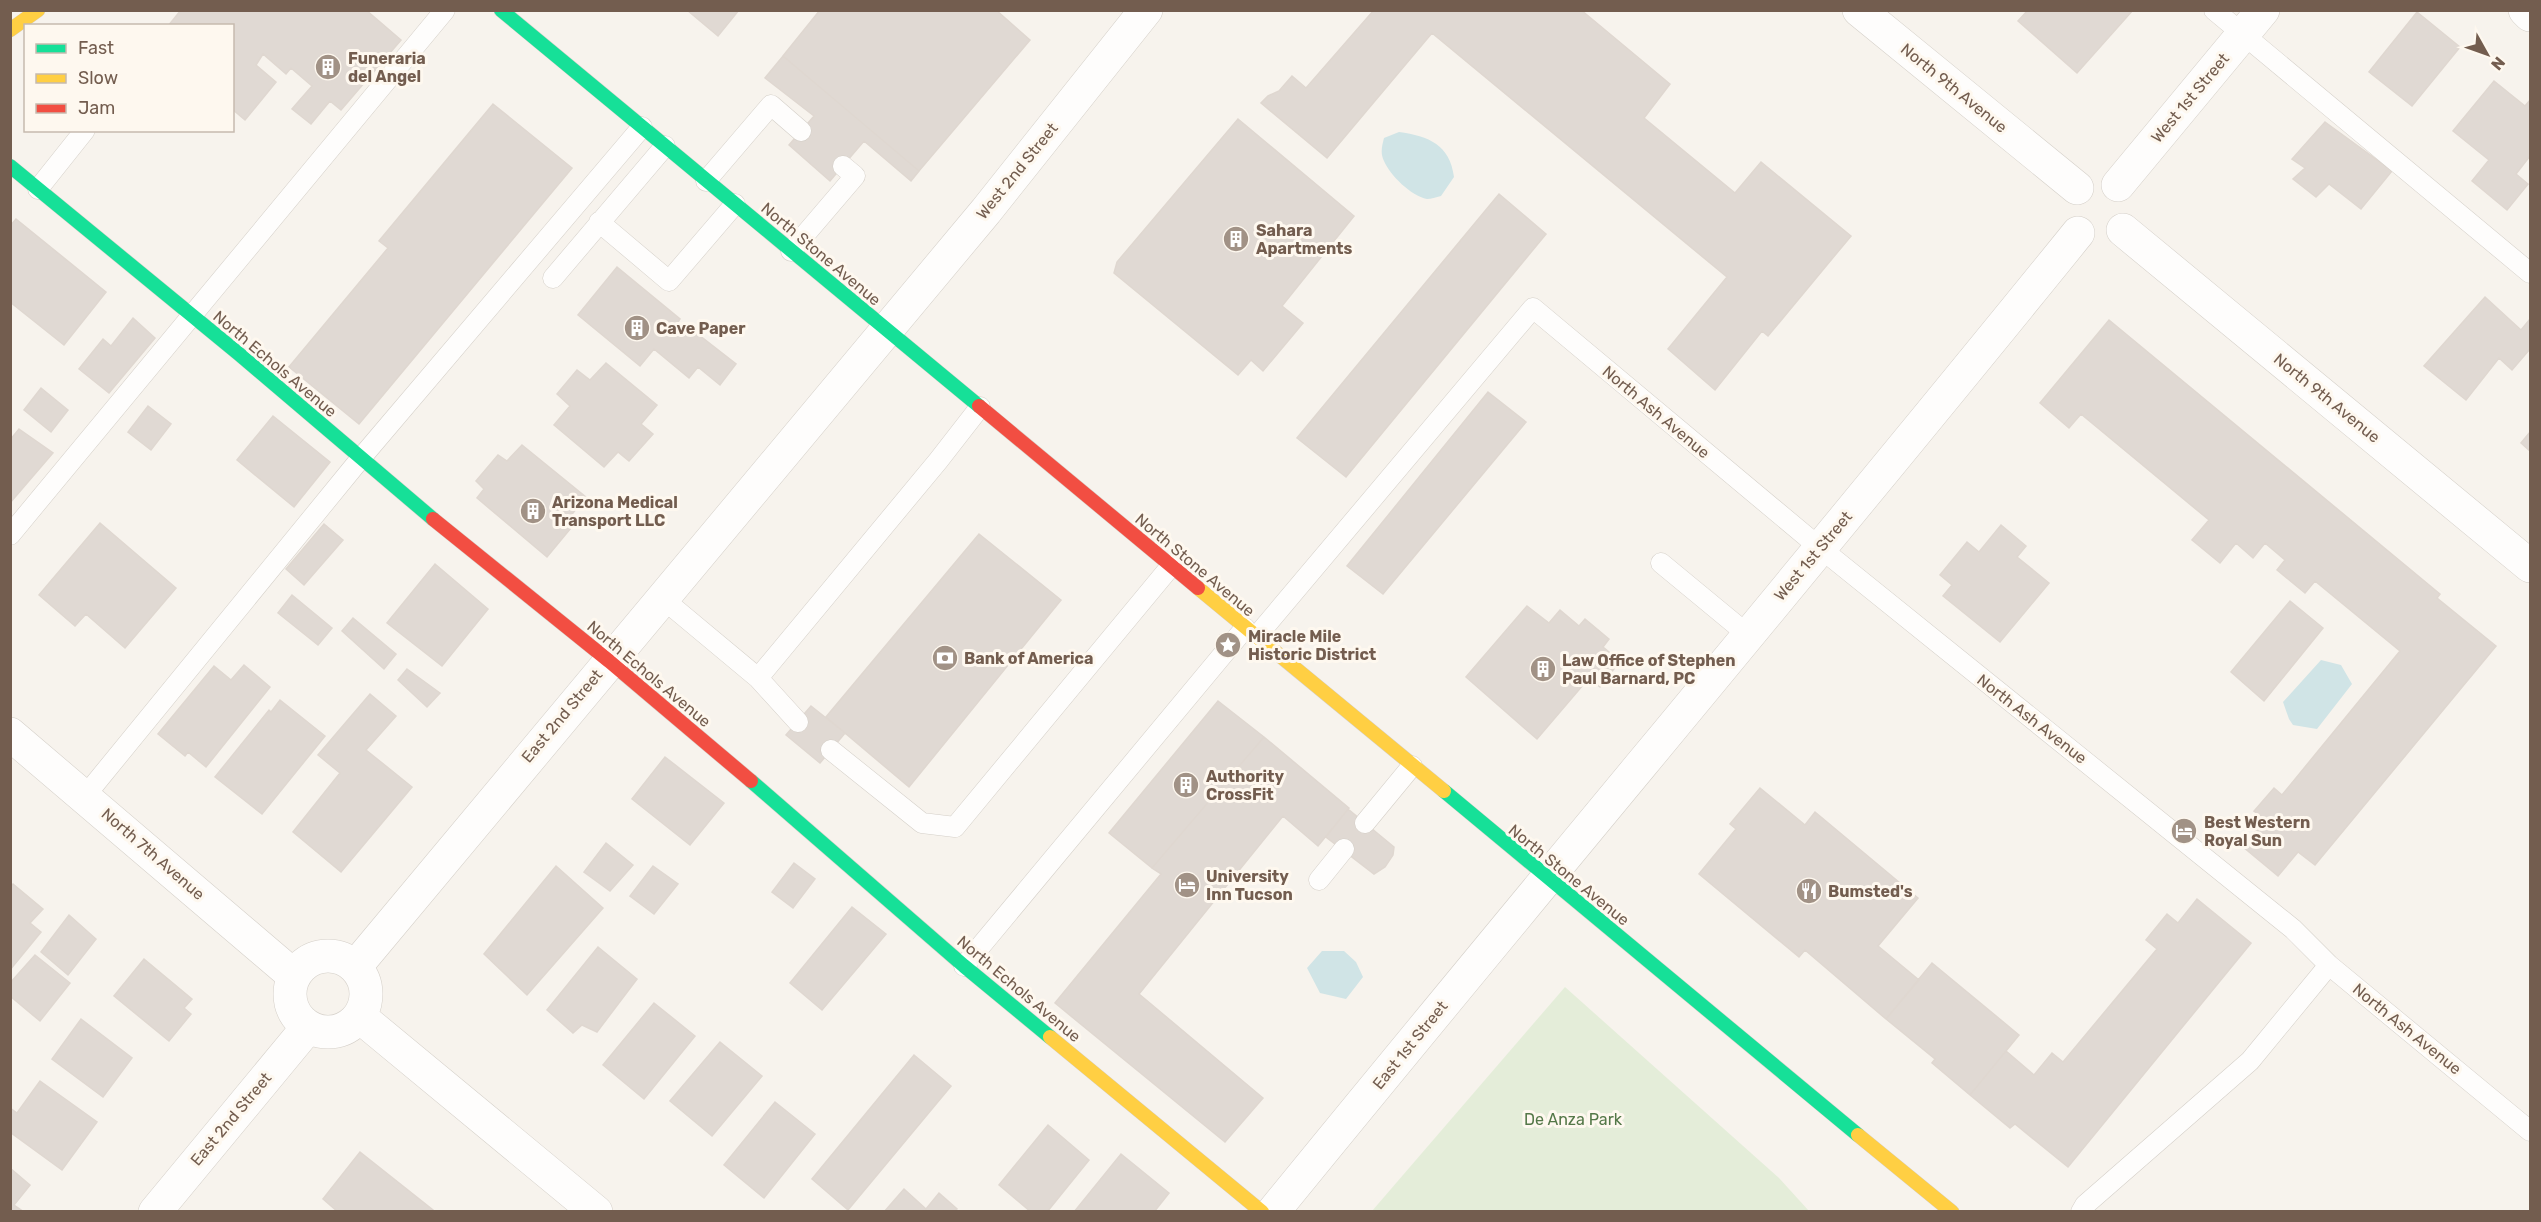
<svg xmlns="http://www.w3.org/2000/svg" width="2541" height="1222" font-family="Rubik,sans-serif">
  <style>
    .green { fill: #e4edd9 }
    .water { fill: #d0e4e6 }
    .building { fill: #e0d9d3; stroke: #dfd7d0; stroke-width: 1.5 }
    .lines { fill: none; stroke-linecap: round; stroke-linejoin: round }
    .lane-casing { stroke: #d4cfc8; stroke-width: 21 }
    .street-casing { stroke: #d4cfc8; stroke-width: 34 }
    .fast-casing { stroke: #d5cfc8; stroke-width: 15 }
    .slow-casing { stroke: #d5cfc8; stroke-width: 15 }
    .jam-casing { stroke: #d5cfc8; stroke-width: 15 }
    .lane { stroke: #fefdfc; stroke-width: 20 }
    .street { stroke: #fefdfc; stroke-width: 33 }
    .fast { stroke: #16e098; stroke-width: 14 }
    .slow { stroke: #ffcf43; stroke-width: 14 }
    .jam { stroke: #f24e42; stroke-width: 14 }
    .labels { text-anchor: middle; dominant-baseline: central; stroke-width: 6; stroke-linejoin: round; paint-order: stroke }
    .poi-label { font-size: 16px; font-weight: bold; fill: #735d4f; stroke: #fef8ef; text-anchor: start }
    .street-label { font-size: 16px; fill: #735d4f; stroke: #fef8ef }
    .park-label { font-size: 16px; fill: #547848; stroke: #fef8ef }
  </style>
  <rect width="100%" height="100%" fill="#f7f3ed"/>
  <path class="green" d="M1565 987 1779 1178 1809 1211H1372Z"/>
  <path class="water" d="M1399 132C1429 136 1450 145 1454 177L1441 196C1436 197 1431 199 1427 199 1411 196 1390 175 1384 161 1380 153 1382 146 1384 138Z
    M2321 660 2341 665 2352 684 2317 729 2293 725 2289 719 2283 702Z
    M1322 951H1344L1356 962 1363 977 1346 999 1320 993 1307 968Z"/>
  <path class="building" d="M181 10H366L401 40 341 110 330 101 311 124 292 109 312 86 291 68 286 74 263 54 256 65 276 82 245 120 232 109V26H168Z
    M687 10H739L718 36Z
    M820 10H996L1030 40 919 171 783 56Z
    M1374 10H1581L1670 84 1644 118 1735 193 1761 162 1851 236 1768 336 1762 331 1715 390 1668 349 1727 277 1432 33 1327 158 1261 103 1268 96 1279 91 1292 76 1306 88Z
    M2028 10H2133L2077 73 2018 21Z
    M2417 12 2460 47 2412 106 2369 72Z
    M783 56 919 171 911 181 864 141 830 181 789 145 814 116 765 78Z
    M2494 81 2525 106 2530 100V156L2516 174 2528 184 2507 210 2472 181 2489 160 2453 131Z
    M493 104 572 168 359 424 289 367 388 248 379 241Z
    M1238 119 1354 216 1282 306 1303 323 1263 371 1251 360 1238 375 1114 273 1117 262Z
    M2325 122 2392 171 2361 209 2329 184 2316 197 2293 179 2305 168 2292 159Z
    M1499 194 1546 234 1346 477 1297 438Z
    M16 219 106 292 64 345 10 302V226Z
    M617 267 680 319 676 325 690 336 695 332 736 364 720 385 698 367 689 378 654 349 640 366 578 315Z
    M2485 297 2521 330 2530 319V349L2512 370 2499 358 2466 400 2424 366Z
    M133 318 155 338 109 393 79 369 103 339 111 346Z
    M2109 320 2440 594 2437 598 2496 646 2315 865 2298 852 2278 876 2243 847 2265 819 2254 811 2274 788 2282 795 2400 651 2315 581 2305 593 2277 570 2285 560 2265 543 2253 558 2236 543 2220 563 2192 540 2209 520 2081 414 2069 428 2040 403Z
    M606 363 657 405 641 424 653 434 629 461 618 452 604 467 554 425 570 406 557 394 577 370 590 380Z
    M41 388 68 410 51 432 24 410Z
    M1488 392 1526 422 1383 594 1347 566Z
    M148 406 171 424 151 450 128 432Z
    M273 416 330 462 294 507 237 460Z
    M19 429 53 453 10 503V440Z
    M2530 432V451L2521 443Z
    M522 445 586 497 564 524 571 528 547 557 477 498 484 489 476 481 498 455 507 461Z
    M100 523 176 588 125 648 86 614 75 626 39 595Z
    M324 524 343 540 304 585 286 569Z
    M2001 525 2026 546 2017 557 2049 583 2000 642 1943 596 1952 585 1940 575 1967 542 1979 552Z
    M979 534 1061 600 909 787 826 717Z
    M435 564 488 609 442 666 387 623Z
    M292 595 332 628 318 645 278 613Z
    M2290 601 2323 628 2264 701 2231 672Z
    M1527 606 1549 623 1560 610 1579 626 1585 619 1609 639 1603 647 1620 661 1600 687 1589 678 1537 739 1466 677Z
    M353 618 396 654 384 669 342 631Z
    M244 665 270 687 206 767 188 752 185 756 158 734 214 666 231 680Z
    M407 669 440 693 427 707 398 680Z
    M370 694 396 716 366 750 412 787 341 872 293 832 340 773 318 755Z
    M280 700 325 736 262 814 215 777 269 710 271 712Z
    M1218 701 1264 737 1152 868 1109 833Z
    M811 706 845 733 820 763 786 735Z
    M1264 737 1349 808 1318 846 1283 816 1139 994 1263 1098 1225 1142 1055 1003 1161 874 1152 868Z
    M665 757 724 803 690 845 632 799Z
    M1760 788 1805 825 1815 812 1918 898 1878 946 1919 980 1886 1019 1805 950 1799 957 1699 874 1736 829 1730 824Z
    M1348 809 1394 847 1393 855 1385 867 1374 874 1326 837Z
    M606 843 633 865 610 891 584 872Z
    M794 863 815 879 793 908 772 892Z
    M556 866 603 908 527 995 484 954Z
    M653 866 678 884 654 914 630 896Z
    M13 884 43 909 30 923 41 932 10 970V887Z
    M2197 899 2251 943 2068 1167 2015 1124 2010 1128 1970 1095 2006 1051 2034 1075 2052 1053 2063 1062 2157 949 2146 940 2167 914 2178 923Z
    M852 907 886 934 822 1010 790 983Z
    M69 915 96 939 68 975 41 952Z
    M598 947 637 979 597 1032 582 1025 573 1033 547 1010Z
    M35 955 70 983 40 1021 10 996V983Z
    M144 959 192 999 184 1008 191 1014 169 1041 114 996Z
    M1932 963 2019 1035 1970 1095 1932 1063 1935 1059 1886 1019Z
    M654 1003 695 1036 644 1099 603 1065Z
    M81 1019 132 1058 103 1097 52 1059Z
    M720 1042 762 1076 712 1136 670 1101Z
    M914 1055 951 1086 848 1210 812 1179Z
    M40 1081 97 1122 62 1170 10 1132V1108L17 1113Z
    M775 1102 815 1134 764 1198 724 1165Z
    M1048 1125 1089 1160 1047 1212H1031L999 1185Z
    M360 1152 433 1210 432 1212H338L323 1199Z
    M1121 1154 1169 1193 1154 1212H1074Z
    M10 1168 30 1185 14 1205 24 1212H10Z
    M904 1189 926 1209 939 1193 957 1209 955 1212H884Z"/>
  <g class="lines">
    <g class="lane-casing">
      <path id="lane" d="M2214 10 2530 273
        M706 181 771 105 801 131
        M38 189 85 130
        M599 222 669 281 735 204
        M791 251 855 176 843 166
        M553 278 665 146
        M10 535 445 10
        M1661 563 1747 634
        M662 598 758 678 938 461 980 407
        M1256 637 1533 308 1819 547 2293 929 2329 965 2530 1131
        M758 678 798 722
        M831 750 922 823 955 827 1171 566
        M85 796 361 458 642 127
        M1365 823 1412 766
        M1319 880 1344 849
        M964 966 1245 628
        M2081 1212 2085 1205 2250 1061 2329 965"/>
    </g>
    <g class="street-casing">
      <path id="street" d="M1859 10 2077 188
        M2525 10 2530 15
        M2118 185 2263 10
        M2123 230 2530 566
        M10 734 294 976
        M290 994a38 38 0 1 1 76 0a38 38 0 1 1-76 0Z
        M356 966 986 211 1146 10
        M359 1016 596 1212
        M155 1212 308 1027
        M1273 1212C1540 884 1812 562 2078 233"/>
    </g>
    <g class="fast-casing">
      <path id="fast" d="M501 10 979 406
        M10 166 239 354 433 519
        M751 781 964 966 1050 1037
        M1444 791 1858 1135"/>
    </g>
    <g class="slow-casing">
      <path id="slow" d="M10 30 38 10
        M1198 588 1444 791
        M1050 1037 1262 1212
        M1858 1135 1952 1212"/>
    </g>
    <g class="jam-casing">
      <path id="jam" d="M979 406 1198 588
        M433 519 609 661 751 781"/>
    </g>
    <use href="#lane" class="lane"/>
    <use href="#street" class="street"/>
    <use href="#fast" class="fast"/>
    <use href="#slow" class="slow"/>
    <use href="#jam" class="jam"/>
  </g>
  <defs>
    <g id="building-disc" transform="scale(1.35)"><circle r="9.5" fill="#a19286" stroke="#fef8ef"/><path d="M-4-6H4V6H1V3H-1V6H-4ZM-2.5-4.3h1.7v1.8h-1.7ZM.8-4.3h1.7v1.8H.8ZM-2.5-1h1.7V.8h-1.7ZM.8-1h1.7V.8H.8Z" fill="#fff"/></g>
    <g id="sight-disc" transform="scale(1.35)"><circle r="9.5" fill="#a19286" stroke="#fef8ef"/><path d="M0-6L1.8-2.2L6-1.7L2.9 1.2L3.7 5.4L0 3.3L-3.7 5.4L-2.9 1.2L-6-1.7L-1.8-2.2Z" fill="#fff"/></g>
    <g id="bank-disc" transform="scale(1.35)"><circle r="9.5" fill="#a19286" stroke="#fef8ef"/><path d="M-6-4H6V4H-6ZM0-2.3a2.3 2.3 0 1 0 0 4.6a2.3 2.3 0 1 0 0-4.6Z" fill="#fff"/></g>
    <g id="hotel-disc" transform="scale(1.35)"><circle r="9.5" fill="#a19286" stroke="#fef8ef"/><path d="M-6-4.5h1.5V1H6V5H4.5V3h-9V5H-6ZM-4 0a1.8 1.8 0 1 1 3.6 0ZM.5 0V-2.5h3Q6-2.5 6 0Z" fill="#fff"/></g>
    <g id="restaurant-disc" transform="scale(1.35)"><circle r="9.5" fill="#a19286" stroke="#fef8ef"/><path d="M-5-6h1v4h1v-4h1v4h1v-4h1v5L-1.5 .5V6h-2V.5L-5-1ZM5-6V6H3V1.5H1.5Q1.5-4 5-6Z" fill="#fff"/></g>
  </defs>
  <g fill-rule="evenodd">
    <use href="#building-disc" x="328" y="67"/>
    <use href="#building-disc" x="1236" y="239"/>
    <use href="#building-disc" x="637" y="328"/>
    <use href="#building-disc" x="533" y="511"/>
    <use href="#sight-disc" x="1228" y="645"/>
    <use href="#bank-disc" x="945" y="658"/>
    <use href="#building-disc" x="1543" y="669"/>
    <use href="#building-disc" x="1186" y="785"/>
    <use href="#hotel-disc" x="2184" y="831"/>
    <use href="#hotel-disc" x="1187" y="885"/>
    <use href="#restaurant-disc" x="1809" y="891"/>
  </g>
  <g class="labels">
    <g class="poi-label">
      <text x="348" y="58">Funeraria<tspan x="348" dy="18">del Angel</tspan></text>
      <text x="1256" y="230">Sahara<tspan x="1256" dy="18">Apartments</tspan></text>
      <text x="656" y="328">Cave Paper</text>
      <text x="552" y="502">Arizona Medical<tspan x="552" dy="18">Transport LLC</tspan></text>
      <text x="1248" y="636">Miracle Mile<tspan x="1248" dy="18">Historic District</tspan></text>
      <text x="964" y="658">Bank of America</text>
      <text x="1562" y="660">Law Office of Stephen<tspan x="1562" dy="18">Paul Barnard, PC</tspan></text>
      <text x="1206" y="776">Authority<tspan x="1206" dy="18">CrossFit</tspan></text>
      <text x="2204" y="822">Best Western<tspan x="2204" dy="18">Royal Sun</tspan></text>
      <text x="1206" y="876">University<tspan x="1206" dy="18">Inn Tucson</tspan></text>
      <text x="1828" y="891">Bumsted's</text>
    </g>
    <g class="street-label">
      <text transform="translate(1954 88) rotate(39)">North 9th Avenue</text>
      <text transform="translate(2190 98) rotate(-50)">West 1st Street</text>
      <text transform="translate(1017 171) rotate(-51)">West 2nd Street</text>
      <text transform="translate(821 254) rotate(40)">North Stone Avenue</text>
      <text transform="translate(275 364) rotate(40)">North Echols Avenue</text>
      <text transform="translate(2327 398) rotate(39)">North 9th Avenue</text>
      <text transform="translate(1656 412) rotate(40)">North Ash Avenue</text>
      <text transform="translate(1813 556) rotate(-50)">West 1st Street</text>
      <text transform="translate(1195 565) rotate(40)">North Stone Avenue</text>
      <text transform="translate(649 674) rotate(40)">North Echols Avenue</text>
      <text transform="translate(562 716) rotate(-50)">East 2nd Street</text>
      <text transform="translate(2032 719) rotate(38)">North Ash Avenue</text>
      <text transform="translate(153 854) rotate(41)">North 7th Avenue</text>
      <text transform="translate(1569 875) rotate(39)">North Stone Avenue</text>
      <text transform="translate(1019 989) rotate(40)">North Echols Avenue</text>
      <text transform="translate(2407 1029) rotate(39)">North Ash Avenue</text>
      <text transform="translate(1410 1045) rotate(-51)">East 1st Street</text>
      <text transform="translate(231 1119) rotate(-50)">East 2nd Street</text>
    </g>
    <g class="park-label">
      <text x="1573" y="1119">De Anza Park</text>
    </g>
  </g>
  <rect width="2541" height="1222" fill="none" stroke="#735d4f" stroke-width="24"/>
  <rect x="24" y="24" width="210" height="108" fill="#fef8ef" stroke="#c6baaf" stroke-width="1.5"/>
  <rect x="36" y="44" width="30" height="9" fill="#16e098" stroke="#c6baaf" stroke-width="1.5"/>
  <text x="78" y="54" font-size="18" fill="#735d4f">Fast</text>
  <rect x="36" y="74" width="30" height="9" fill="#ffcf43" stroke="#c6baaf" stroke-width="1.5"/>
  <text x="78" y="84" font-size="18" fill="#735d4f">Slow</text>
  <rect x="36" y="104" width="30" height="9" fill="#f24e42" stroke="#c6baaf" stroke-width="1.5"/>
  <text x="78" y="114" font-size="18" fill="#735d4f">Jam</text>
  <g transform="translate(2487 54) rotate(130)" stroke="#fef8ef" stroke-width="4.5" paint-order="stroke">
  <path d="M0-4.5L10 22L0 15L-10 22Z" fill="#735d4f"/>
  <text y="-9" font-size="16" font-weight="bold" text-anchor="middle" fill="#735d4f">N</text>
  </g>
</svg>
